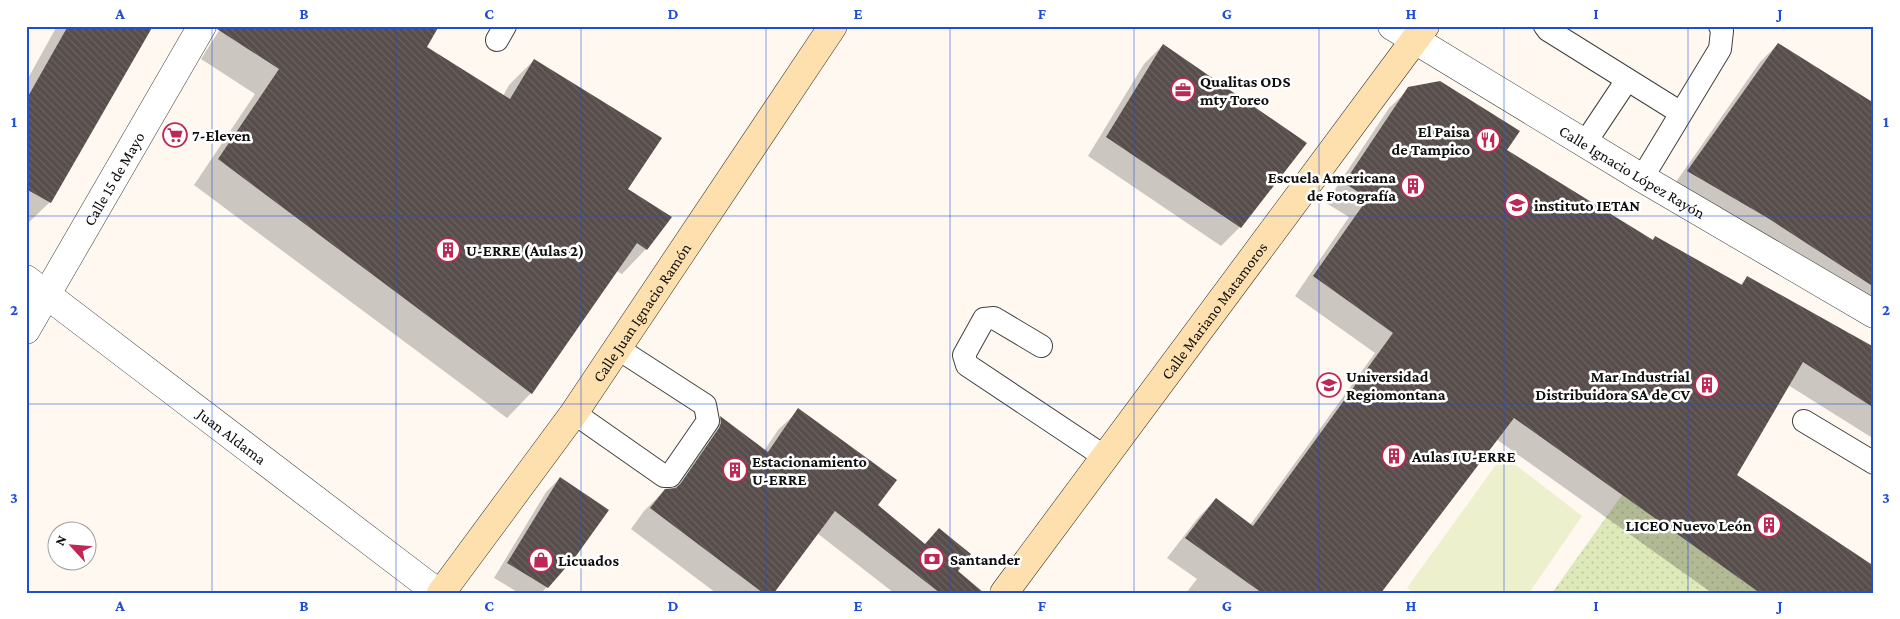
<svg xmlns="http://www.w3.org/2000/svg" width="1900" height="619" font-family="'Crimson Pro',serif">
  <style>
    .grass { fill: url(#grass-dots) }
    .pitch { fill: #edf0cc }
    .shadow { fill: #0003 }
    .building { fill: url(#building-back-hatch) }
    .lines { fill: none; stroke-linecap: round; stroke-linejoin: round }
    .lane-casing { stroke: #414141; stroke-width: 24 }
    .street-casing { stroke: #414141; stroke-width: 29 }
    .secondary-casing { stroke: #303030; stroke-width: 29 }
    .lane { stroke: #fff; stroke-width: 22 }
    .street { stroke: #fff; stroke-width: 28 }
    .secondary { stroke: #fde0ad; stroke-width: 28 }
    .grid { fill: none; stroke: #1d4ed8; stroke-width: 1; stroke-opacity: 0.55 }
    .labels { text-anchor: middle; dominant-baseline: central; stroke-width: 5; stroke-linejoin: round; paint-order: stroke }
    .poi-label { font-size: 16px; font-weight: bold; fill: #0e0e0e; stroke: #fff; text-anchor: start }
    .street-label { font-size: 16px; fill: #0e0e0e; stroke: #fff }
    .neatline { fill: none; stroke: #1d4ed8; stroke-width: 2 }
    .grid-label { font-size: 16px; text-anchor: middle; font-weight: bold; fill: #1d4ed8 }
  </style>
  <defs>
    <pattern id="grass-dots" width="8" height="8" patternUnits="userSpaceOnUse" patternTransform="scale(1.25)"><rect width="8" height="8" fill="#dee9ba"/><path d="M2 2h.1M6 6h.1" fill="none" stroke="#bdc79f" stroke-width="1.8" stroke-linecap="round"/></pattern>
    <pattern id="building-back-hatch" width="6" height="6" patternUnits="userSpaceOnUse" patternTransform="scale(1.25)"><rect width="6" height="6" fill="#574d4b"/><path d="M-1 5l2 2M0 0l6 6M5-1l2 2" fill="none" stroke="#6a6261"/></pattern>
  </defs>
  <rect width="100%" height="100%" fill="#fff8f0"/>
  <path class="grass" d="M1622 495 1760 593H1552Z"/>
  <path class="pitch" d="M1503 455 1582 516 1529 593H1414L1407 588Z"/>
  <path class="shadow" d="M57 26H152L50 202 26 225V82Z
    M222 26 425 47 503 96 509 85 534 60 626 189 646 249 622 274 616 271 531 393 507 418 194 185 255 94 201 59Z
    M1778 44 1874 104V316L1671 189 1760 62Z
    M1163 45 1306 143 1240 227 1221 246 1088 156 1144 64Z
    M1409 89 1652 241 1655 237 1740 285 1747 278 1874 348V439L1788 385 1736 475 1874 593H1712L1496 439 1380 593H1186L1197 579 1167 558 1197 519 1216 499 1250 525 1375 353 1295 296 1349 217 1326 203 1389 108Z
    M799 410 877 505 924 545 939 530 956 571 982 593H894L817 533 772 593H716L631 529 644 511 665 490H672L699 450 701 438 721 418 764 451 778 430Z
    M560 478 547 587 541 593H519L494 578 546 492Z"/>
  <path class="building" d="M68 26H153L51 203 26 189V100Z
    M218 26H439L427 47 510 99 534 59 662 138 628 189 672 217 647 250 637 243 532 394 218 159 279 69 217 29Z
    M1778 43 1874 103V287L1766 217 1687 171Z
    M1163 44 1307 143 1241 228 1106 137Z
    M1440 81 1520 131 1507 150 1653 240 1655 236 1742 285 1747 276 1874 347V408L1803 362 1737 475 1874 566V593H1760L1514 418 1381 593H1262L1185 538 1216 498 1253 526 1393 333 1313 276 1368 198 1344 183 1408 87Z
    M798 408 897 480 878 505 925 544 939 528 956 542 971 554 958 571 984 593H940L835 511 774 593H763L650 508 665 489 676 488 681 483 719 428 721 423 720 416 768 452Z
    M560 477 609 510 576 556 548 588 507 563Z"/>
  <g class="lines">
    <g class="lane-casing">
      <path id="lane" d="M1545 26 1548 30 1681 113
        M497 40 505 26
        M1585 143 1627 80
        M1642 178 1720 49 1722 31 1720 26
        M1041 346 994 318 984 319 964 355 967 365 1105 457
        M574 413 664 476H670L708 421 705 405 617 348
        M1804 421 1874 463"/>
    </g>
    <g class="street-casing">
      <g id="street">
        <path id="s1" d="M1392 26 1642 178 1874 314"/>
        <path id="s2" d="M26 279 438 593"/>
        <path id="s3" d="M26 330 202 26"/>
      </g>
    </g>
    <g class="secondary-casing">
      <g id="secondary">
        <path id="s4" d="M441 593 574 413 833 26"/>
        <path id="s5" d="M1004 593 1425 26"/>
      </g>
    </g>
    <use href="#lane" class="lane"/>
    <use href="#street" class="street"/>
    <use href="#secondary" class="secondary"/>
  </g>
  <path class="grid" d="M212 26V593M396 26V593M581 26V593M766 26V593M950 26V593M1134 26V593M1319 26V593M1504 26V593M1688 26V593M26 216H1874M26 404H1874"/>
  <defs>
    <g id="office-ring" transform="scale(1.25)"><circle r="9.5" fill="#fff" stroke="#bd2854" stroke-width="1.5"/><path d="M-6-3h4V-5.5h4V-3h4V5H-6ZM-1-4.5V-3h2v-1.5ZM-6 0V1H6V0Z" fill="#bd2854"/></g>
    <g id="supermarket-ring" transform="scale(1.25)"><circle r="9.5" fill="#fff" stroke="#bd2854" stroke-width="1.5"/><path d="M-6-5.5h2.5l.6 2H6L4.5 2H-2.5L-4.4-4H-6ZM-1.5 3.2a1.3 1.3 0 1 0 .1 0ZM3 3.2a1.3 1.3 0 1 0 .1 0Z" fill="#bd2854"/></g>
    <g id="restaurant-ring" transform="scale(1.25)"><circle r="9.5" fill="#fff" stroke="#bd2854" stroke-width="1.5"/><path d="M-5-6h1v4h1v-4h1v4h1v-4h1v5L-1.5 .5V6h-2V.5L-5-1ZM5-6V6H3V1.5H1.5Q1.5-4 5-6Z" fill="#bd2854"/></g>
    <g id="building-ring" transform="scale(1.25)"><circle r="9.5" fill="#fff" stroke="#bd2854" stroke-width="1.5"/><path d="M-4-6H4V6H1V3H-1V6H-4ZM-2.5-4.3h1.7v1.8h-1.7ZM.8-4.3h1.7v1.8H.8ZM-2.5-1h1.7V.8h-1.7ZM.8-1h1.7V.8H.8Z" fill="#bd2854"/></g>
    <g id="university-ring" transform="scale(1.25)"><circle r="9.5" fill="#fff" stroke="#bd2854" stroke-width="1.5"/><path d="M0-5L7-2L0 1L-7-2ZM-4 1L0 2.5L4 1V4Q0 6-4 4Z" fill="#bd2854"/></g>
    <g id="bank-ring" transform="scale(1.25)"><circle r="9.5" fill="#fff" stroke="#bd2854" stroke-width="1.5"/><path d="M-6-4H6V4H-6ZM0-2.3a2.3 2.3 0 1 0 0 4.6a2.3 2.3 0 1 0 0-4.6Z" fill="#bd2854"/></g>
    <g id="shop-ring" transform="scale(1.25)"><circle r="9.5" fill="#fff" stroke="#bd2854" stroke-width="1.5"/><path d="M-5-2.5h2.3a2.7 3.5 0 0 1 5.4 0H5L5.5 6h-11ZM-1.5-2.5h3a1.5 2.3 0 0 0-3 0Z" fill="#bd2854"/></g>
  </defs>
  <g fill-rule="evenodd">
    <use href="#office-ring" x="1183" y="90"/>
    <use href="#supermarket-ring" x="175" y="135"/>
    <use href="#restaurant-ring" x="1488" y="140"/>
    <use href="#building-ring" x="1413" y="186"/>
    <use href="#university-ring" x="1517" y="205"/>
    <use href="#building-ring" x="448" y="250"/>
    <use href="#university-ring" x="1329" y="385"/>
    <use href="#building-ring" x="1707" y="385"/>
    <use href="#building-ring" x="1394" y="456"/>
    <use href="#building-ring" x="735" y="470"/>
    <use href="#building-ring" x="1769" y="525"/>
    <use href="#bank-ring" x="932" y="559"/>
    <use href="#shop-ring" x="541" y="560"/>
  </g>
  <g class="labels">
    <g class="poi-label">
      <text x="1200" y="81">Qualitas ODS<tspan x="1200" dy="18">mty Toreo</tspan></text>
      <text x="1470" y="131" text-anchor="end">El Paisa<tspan x="1470" dy="18">de Tampico</tspan></text>
      <text x="192" y="135">7-Eleven</text>
      <text x="1396" y="177" text-anchor="end">Escuela Americana<tspan x="1396" dy="18">de Fotografía</tspan></text>
      <text x="1534" y="205">instituto IETAN</text>
      <text x="466" y="250">U-ERRE (Aulas 2)</text>
      <text x="1346" y="376">Universidad<tspan x="1346" dy="18">Regiomontana</tspan></text>
      <text x="1690" y="376" text-anchor="end">Mar Industrial<tspan x="1690" dy="18">Distribuidora SA de CV</tspan></text>
      <text x="1412" y="456">Aulas I U-ERRE</text>
      <text x="752" y="461">Estacionamiento<tspan x="752" dy="18">U-ERRE</tspan></text>
      <text x="1752" y="525" text-anchor="end">LICEO Nuevo León</text>
      <text x="950" y="559">Santander</text>
      <text x="558" y="560">Licuados</text>
    </g>
    <g class="street-label">
      <text stroke="none"><textPath href="#s1" startOffset="281">Calle Ignacio López Rayón</textPath></text>
      <text stroke="none"><textPath href="#s3" startOffset="175">Calle 15 de Mayo</textPath></text>
      <text stroke="none"><textPath href="#s5" startOffset="352">Calle Mariano Matamoros</textPath></text>
      <text stroke="none"><textPath href="#s4" startOffset="345">Calle Juan Ignacio Ramón</textPath></text>
      <text stroke="none"><textPath href="#s2" startOffset="259">Juan Aldama</textPath></text>
    </g>
  </g>
  <rect width="1900" height="619" fill="none" stroke="#ffffff" stroke-width="55"/>
  <g transform="translate(72 546) rotate(296)"><circle r="24" fill="#ffffff" stroke="#9f9f9f"/>
  <path d="M0-4L9 19L0 12L-9 19Z" fill="#bd2854"/>
  <text y="-8" font-size="14" font-weight="bold" text-anchor="middle" fill="#0e0e0e">N</text>
  </g>
  <rect x="28" y="28" width="1844" height="564" class="neatline"/>
  <g class="grid-label">
    <text x="120" y="19">A</text>
    <text x="304" y="19">B</text>
    <text x="489" y="19">C</text>
    <text x="673" y="19">D</text>
    <text x="858" y="19">E</text>
    <text x="1042" y="19">F</text>
    <text x="1227" y="19">G</text>
    <text x="1411" y="19">H</text>
    <text x="1596" y="19">I</text>
    <text x="1780" y="19">J</text>
    <text x="14" y="127">1</text>
    <text x="1886" y="127">1</text>
    <text x="14" y="315">2</text>
    <text x="1886" y="315">2</text>
    <text x="14" y="503">3</text>
    <text x="1886" y="503">3</text>
    <text x="120" y="611">A</text>
    <text x="304" y="611">B</text>
    <text x="489" y="611">C</text>
    <text x="673" y="611">D</text>
    <text x="858" y="611">E</text>
    <text x="1042" y="611">F</text>
    <text x="1227" y="611">G</text>
    <text x="1411" y="611">H</text>
    <text x="1596" y="611">I</text>
    <text x="1780" y="611">J</text>
  </g>
</svg>
